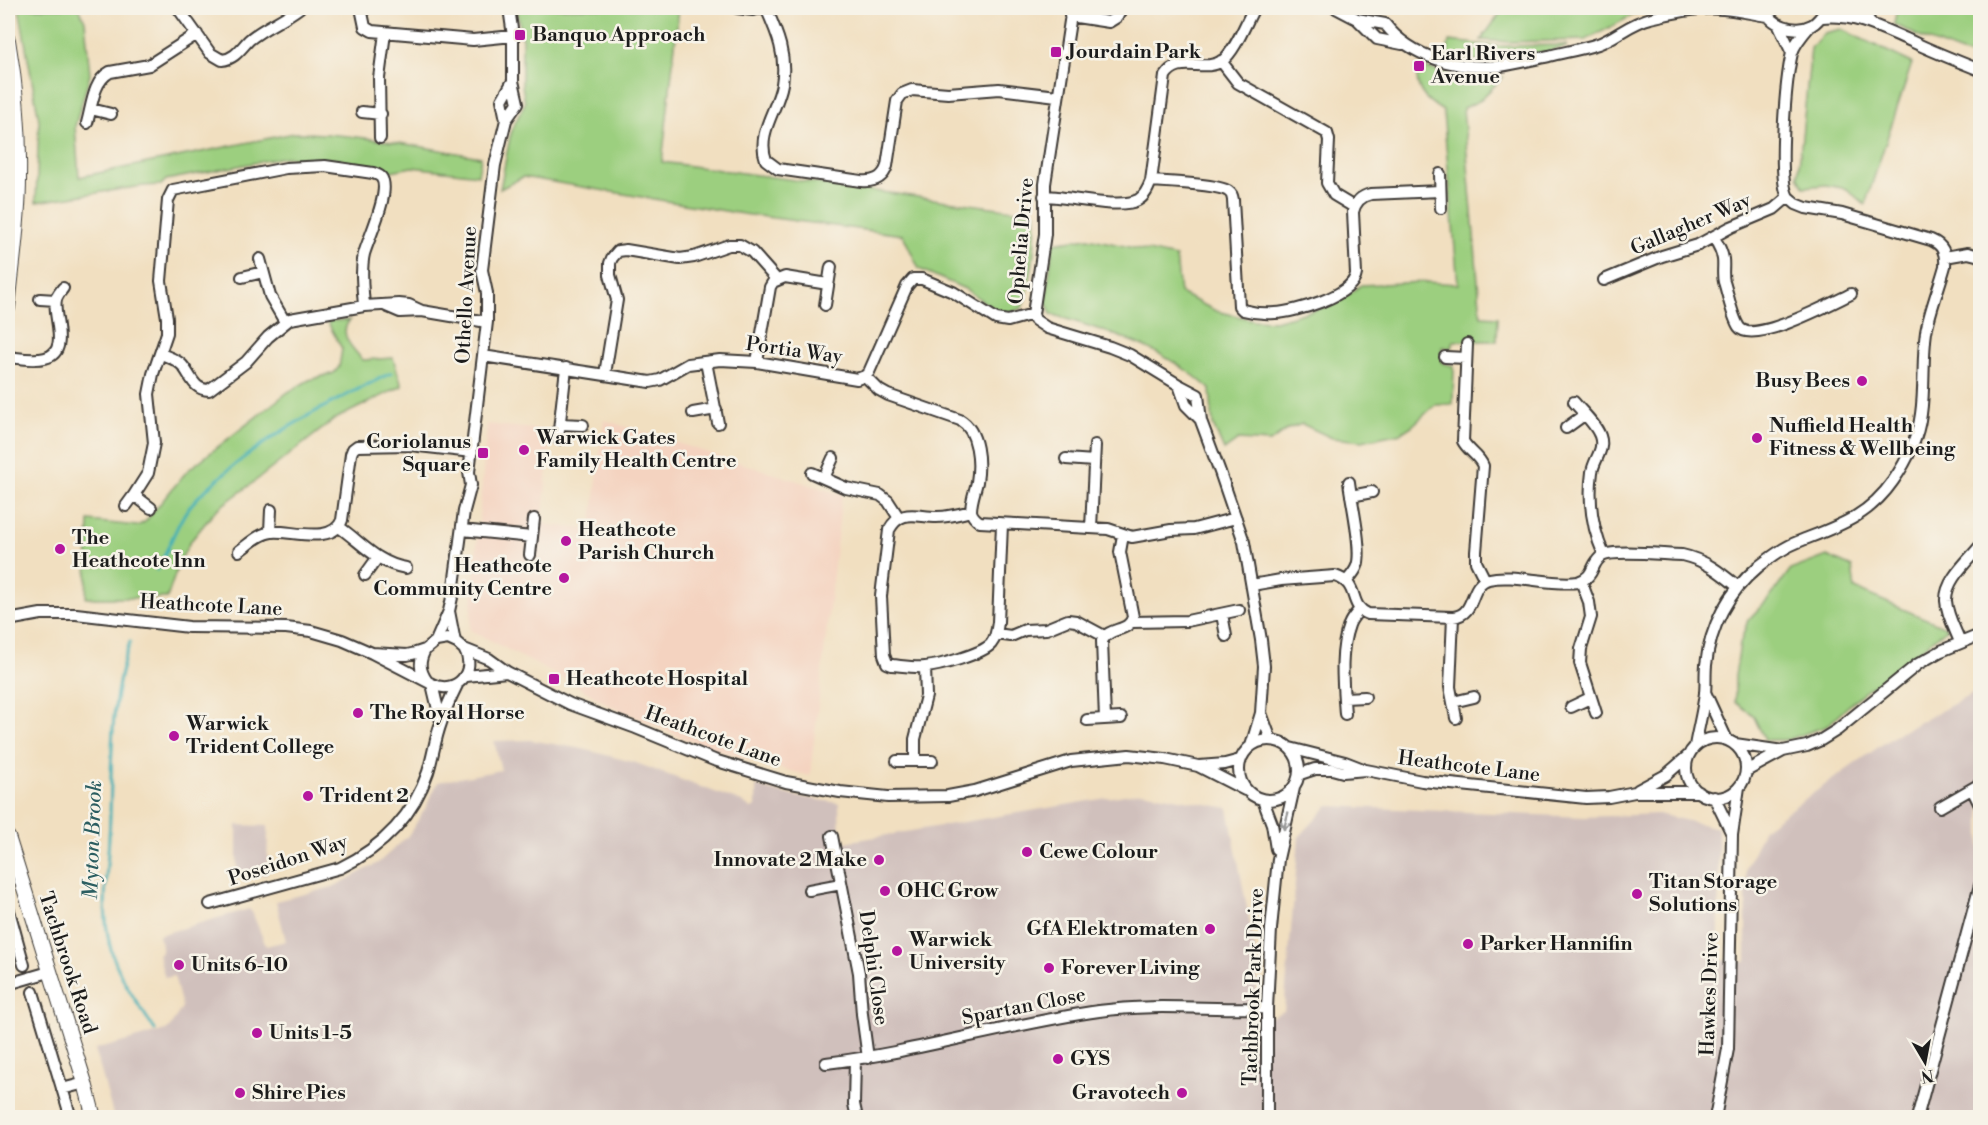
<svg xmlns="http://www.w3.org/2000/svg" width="1988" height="1125" font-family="'Libre Bodoni',serif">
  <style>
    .built { fill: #f4d3c0 }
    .industrial { fill: #d0c0bc }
    .green { fill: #9ccf7f; stroke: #5c764e; stroke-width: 1.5 }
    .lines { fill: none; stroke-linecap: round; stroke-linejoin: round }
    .stream { stroke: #3eafb6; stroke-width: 3 }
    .minor-casing { stroke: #3c3935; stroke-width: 14 }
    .major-casing { stroke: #3c3935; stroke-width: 16 }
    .minor { stroke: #fff; stroke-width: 10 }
    .major { stroke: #fff; stroke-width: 14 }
    .oneway { stroke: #999 }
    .poi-dot { fill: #b5179e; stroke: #f7f3e8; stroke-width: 2 }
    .labels { text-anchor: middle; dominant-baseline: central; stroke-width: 5; stroke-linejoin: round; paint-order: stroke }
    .poi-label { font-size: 20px; font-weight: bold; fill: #1c1c1c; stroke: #f7f3e8; text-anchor: start }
    .street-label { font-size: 20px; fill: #1c1c1c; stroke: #f7f3e8 }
    .water-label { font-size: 21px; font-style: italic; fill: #2b5e61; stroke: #f7f3e8 }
  </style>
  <rect width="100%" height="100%" fill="#f7f3e8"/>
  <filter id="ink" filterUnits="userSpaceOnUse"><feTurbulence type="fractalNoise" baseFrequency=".0167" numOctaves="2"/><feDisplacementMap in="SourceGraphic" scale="12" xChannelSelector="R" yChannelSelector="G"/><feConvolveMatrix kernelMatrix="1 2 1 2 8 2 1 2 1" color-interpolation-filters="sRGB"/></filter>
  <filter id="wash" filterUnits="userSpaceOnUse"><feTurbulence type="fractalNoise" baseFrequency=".008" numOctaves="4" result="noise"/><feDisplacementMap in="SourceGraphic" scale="24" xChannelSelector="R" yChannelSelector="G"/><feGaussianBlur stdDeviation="1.35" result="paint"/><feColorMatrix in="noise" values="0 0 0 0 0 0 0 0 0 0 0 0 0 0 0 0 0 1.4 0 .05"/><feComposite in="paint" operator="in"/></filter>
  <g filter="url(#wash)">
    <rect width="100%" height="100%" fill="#f1dfc0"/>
    <path class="built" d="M604 420 842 495 810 776 745 759 685 739 610 706 572 683 470 630 487 424 551 431 542 524 591 530Z"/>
    <path class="industrial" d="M1980 690V1117L114 1118 95 1049 110 1046 169 1029 182 1007 174 976 165 978 158 954 162 952 159 935 249 909 252 912 266 946 286 941 276 901 333 887 378 863 408 836 425 809 438 782 501 770 494 741 530 740 583 749 636 763 742 802 751 809 756 807V786L793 796 839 803 840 843 1142 792 1228 808 1257 961 1256 1024 1284 1011 1299 837 1328 806 1584 817 1658 814 1718 828 1719 960 1746 962V869L1764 828 1897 734Z
      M237 825 268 826 267 875H237Z"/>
    <path class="green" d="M19 8H79L85 21 90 75 75 126 79 177 294 133C357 133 419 147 481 157L478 175 412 167 386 172 338 159 284 157 166 180 161 185 142 186 36 202 39 120Z
      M517 8H679L662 162 1035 213C1037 239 1032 284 1022 308L1010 313 999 312 965 289 919 269 903 235 743 214 523 177 500 189 510 137 514 125 525 103 522 85V40Z
      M1504 8H1659L1637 13 1586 40 1509 42 1481 40Z
      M1897 8H1980V60L1922 38 1894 24Z
      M1841 29 1912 63 1865 205 1847 189 1826 185 1804 187 1798 176 1811 48 1824 33Z
      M1449 41 1497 46 1566 45V47C1526 56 1487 67 1447 56Z
      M1417 66 1476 80 1503 77 1479 101 1463 108 1481 316 1498 317 1497 341H1454L1452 348 1442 347V363L1454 366 1453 404 1435 405 1412 426 1401 433 1362 441 1332 438 1302 424 1288 429 1270 442 1238 440 1224 450 1213 425 1210 389C1162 346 1110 333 1051 314L1046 302 1053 243 1088 238 1176 257 1180 293 1216 311 1254 320 1275 321 1335 304 1361 285 1424 282 1458 284 1443 111C1423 99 1415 90 1417 66Z
      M350 320C337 334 353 349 363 360L393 358 402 386 335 419 258 479 216 510 190 542 179 563 167 598H86L89 521 137 526 145 522 187 471 288 392 309 380 334 373 339 367 342 349 327 321Z
      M1827 556 1852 567 1855 589 1948 628 1858 697 1827 726 1786 740H1765L1753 715 1735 702V676L1740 644 1748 620 1772 595 1790 570Z"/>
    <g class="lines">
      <path class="stream" d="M157 570C167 552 174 531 185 513 195 498 210 486 224 474 274 430 332 402 391 373
        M130 642C107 704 113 772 109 837 107 874 101 909 110 946 118 977 138 1004 155 1030"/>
    </g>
  </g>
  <g filter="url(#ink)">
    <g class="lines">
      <g class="minor-casing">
        <path id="minor" d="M178 8 210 53 222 60C235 59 241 48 249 40 264 27 282 21 299 8
          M361 8 365 27 372 31 473 40 513 36
          M737 8 753 10 763 8
          M766 8C777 33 787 55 782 84 778 109 756 133 766 160L778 169 861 181C873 182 883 179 887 166L897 101 902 94 912 90 948 93 999 89 1057 96
          M1072 8 1045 184V234L1033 314 1035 320 1047 328 1110 347 1130 355 1179 385 1198 395 1201 421 1220 472 1244 542 1261 640 1264 666 1261 713 1251 746
          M1336 8 1357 19 1377 39 1402 44
          M1764 8C1770 25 1795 34 1812 25 1819 21 1823 14 1827 8
          M1853 8 1869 20
          M1070 16 1109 22 1117 17 1122 8
          M1822 17C1856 14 1881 28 1911 41 1934 52 1957 61 1980 70
          M1357 19 1385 24C1411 58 1459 70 1500 66 1516 64 1533 59 1549 56 1565 52 1582 49 1598 44 1617 37 1630 23 1651 18 1671 13 1703 7 1723 9 1738 10 1753 14 1768 16
          M1778 24 1792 53
          M1221 61 1238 83 1327 133 1329 140 1327 183 1334 195 1354 207
          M91 109 111 114
          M362 112 381 114
          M506 120 502 100 513 81
          M87 123C92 106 93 81 110 72L149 65 197 34
          M380 138 379 78 385 33
          M1440 174 1441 208
          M1151 181C1166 182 1218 184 1228 191 1232 194 1232 195 1233 200L1239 306 1243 310C1254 313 1264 314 1275 313 1295 312 1353 296 1356 274L1353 212C1355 203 1361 196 1371 194L1440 191
          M1044 196C1067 196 1119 210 1138 200 1145 196 1148 189 1151 181L1165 76C1179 54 1203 73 1222 61 1235 52 1246 22 1254 8
          M1788 197C1777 177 1786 78 1792 53 1795 43 1803 34 1810 26
          M1714 238C1718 244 1722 252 1723 259 1724 267 1722 274 1724 282 1728 294 1732 317 1739 327 1752 346 1834 302 1851 294
          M1945 257 1968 253 1980 256
          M260 259 270 296 285 322
          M242 277 263 272
          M1604 280 1662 256 1698 245 1731 227 1774 209 1788 197 1796 204 1806 208 1842 214 1931 240C1943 245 1946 253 1945 266 1939 288 1930 310 1926 332 1922 359 1925 387 1921 414 1918 437 1907 461 1893 481 1868 517 1838 526 1800 541 1784 547 1771 557 1758 567 1728 592 1710 627 1706 665 1705 675 1706 684 1705 693 1703 711 1698 729 1695 746
          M40 299 56 300
          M825 305 831 267
          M386 306 400 312 422 311 487 322
          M1467 344 1463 441C1468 451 1479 455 1483 466L1476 552V562L1485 580
          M161 354C168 357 176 359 182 365 191 375 193 390 209 390L246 362 268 337 290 319 364 306 399 304 409 305 422 311
          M483 356 650 382 660 380 688 364 720 360 757 362 857 379 865 376 869 372 907 286 913 279H922L953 292 996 319 1008 321 1033 314
          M8 357C19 358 33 361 45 358 71 352 52 315 56 300 57 295 61 291 63 288
          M1445 357 1466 358
          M706 362 718 423
          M757 362 770 287 773 282 785 277 828 284
          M605 374 617 300 610 275V263L612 258 618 251 626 250 680 259 694 257 729 245H740L752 252 776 279
          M865 376 879 390 888 395 960 420C979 431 980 463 977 482 975 491 971 501 971 511 972 516 975 519 980 522L1108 529 1132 537 1171 530 1194 529 1236 518
          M1179 385 1186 405 1201 420
          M1574 402C1582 412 1596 424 1600 436 1605 450 1594 459 1592 472 1588 501 1592 528 1604 555
          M693 413 716 409
          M560 424 583 425
          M1566 428 1584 415
          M558 439 566 368
          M1066 459 1094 461
          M812 473 846 488 880 495 888 501 899 518
          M824 478 833 458
          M1351 496 1372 492
          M126 506 134 495
          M151 508 134 495 148 473 154 443 149 394 153 374 167 333V318L161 281 168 200 173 190 286 168 325 166 373 173C376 174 379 175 381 177 392 190 368 239 364 254 360 271 363 289 364 306
          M971 511C960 514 949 517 937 517 916 517 901 508 889 530L881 596 884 655 887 663 892 665C903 666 914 668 925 667 939 666 982 654 991 644 996 638 997 630 998 622L1002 524
          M339 527C361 542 378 564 406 568
          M1091 528 1095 445
          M462 530 532 537 530 555
          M270 531 271 510
          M532 537 534 519
          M239 551C249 544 260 533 272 532 290 530 333 545 342 520L351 454 353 449 357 446 410 445 472 452
          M365 575 378 557
          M1581 581 1589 602 1591 617 1581 649 1580 663 1596 713
          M1346 582C1350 577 1355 572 1357 566 1363 550 1351 500 1349 482
          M1252 585 1281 580 1335 576C1361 584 1347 605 1368 614L1453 617C1477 615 1468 584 1489 579 1513 573 1551 586 1578 582 1596 576 1590 564 1602 556 1614 549 1666 555 1682 555 1705 560 1720 572 1738 587
          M449 611 455 642
          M1222 614 1226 636
          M1453 617 1450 687 1456 718
          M8 620 41 614H76L189 627 286 628 311 631 342 640 372 653 432 684C456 696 478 671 464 649
          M1132 622 1187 621 1239 610
          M996 634 1011 636 1025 630 1046 629 1068 620 1076 621 1104 636
          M436 641 449 611 453 593 464 511 471 485 469 472 487 322V293L482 270 495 165 506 120 518 103 513 81V36L509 8
          M1960 642C1955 629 1947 615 1946 601 1945 580 1968 561 1980 546
          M425 650C419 661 419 670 427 681
          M372 653 407 655 416 653 425 650 436 641 448 639 457 643 464 649 489 659 507 672 570 704 636 728 714 760 786 782 840 792 888 797 948 796 975 791 1071 761 1129 755 1165 759 1198 766 1245 790
          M466 676 507 672
          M432 684 441 722
          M1705 692 1727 740
          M1344 698 1365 697
          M1453 702 1474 697
          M1571 707 1590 698
          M1261 713 1271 740
          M1345 714C1343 685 1339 652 1349 625 1351 619 1356 614 1360 609
          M1105 719 1102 641C1109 626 1129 633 1133 617L1120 552 1123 535
          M1087 720 1121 718
          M1686 768a30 30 0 1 1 60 0a30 30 0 1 1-60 0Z
          M1239 770a30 30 0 1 1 60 0a30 30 0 1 1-60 0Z
          M1735 744 1783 751
          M1290 748 1345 762 1363 769
          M897 761H932
          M915 761V739L926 696 925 667
          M1199 766 1225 764 1240 760
          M1746 771 1783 751 1807 746 1821 740 1837 730 1918 664 1941 651 1980 635
          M1300 774 1315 769H1332L1343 772 1366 770 1422 781 1586 798 1609 797 1635 792H1699
          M1972 789 1980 805
          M1638 790 1666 775 1689 755
          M1714 797 1731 832
          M1263 800 1272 824 1276 849
          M1940 807 1980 784
          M832 836 859 973 862 1014 868 1058
          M809 890 841 884
          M210 904 340 868C381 848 413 817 428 772 433 756 435 739 441 723 445 710 451 697 457 685
          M8 907 24 965
          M8 984 49 972
          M33 992 71 1118
          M855 1059 854 1104 857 1118
          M826 1063C918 1052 1007 1024 1099 1011 1155 1003 1211 1010 1267 1008
          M62 1089 85 1083
          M1267 1118V1008L1271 929 1278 859 1294 788
          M1715 1118 1728 1049 1732 835 1739 787
          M1917 1118 1980 885"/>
      </g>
      <g class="major-casing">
        <path id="major" d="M8 40C16 86 20 132 19 179 19 222 12 266 8 308
          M8 837 85 1083 94 1118"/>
      </g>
      <use href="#minor" class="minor"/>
      <use href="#major" class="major"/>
    </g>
    <defs><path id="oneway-shaft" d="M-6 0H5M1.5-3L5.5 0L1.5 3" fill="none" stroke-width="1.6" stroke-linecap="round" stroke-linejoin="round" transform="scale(1.5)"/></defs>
    <use class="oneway" href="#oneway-shaft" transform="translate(1286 821) rotate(105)"/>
  </g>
  <g class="poi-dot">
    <rect x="514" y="29" width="12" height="12" rx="3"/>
    <rect x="1050" y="46" width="12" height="12" rx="3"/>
    <rect x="1413" y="60" width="12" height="12" rx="3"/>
    <circle cx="1862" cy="381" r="6"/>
    <circle cx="1757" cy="438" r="6"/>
    <circle cx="524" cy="450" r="6"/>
    <rect x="477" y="447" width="12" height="12" rx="3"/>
    <circle cx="566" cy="541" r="6"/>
    <circle cx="60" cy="549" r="6"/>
    <circle cx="564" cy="578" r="6"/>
    <rect x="548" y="673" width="12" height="12" rx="3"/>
    <circle cx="358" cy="713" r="6"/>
    <circle cx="174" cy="736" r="6"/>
    <circle cx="308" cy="796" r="6"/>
    <circle cx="1027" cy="852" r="6"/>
    <circle cx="879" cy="860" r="6"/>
    <circle cx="885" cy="891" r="6"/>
    <circle cx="1637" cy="894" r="6"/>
    <circle cx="1210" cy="929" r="6"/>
    <circle cx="1468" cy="944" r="6"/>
    <circle cx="897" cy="951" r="6"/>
    <circle cx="179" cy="965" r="6"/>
    <circle cx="1049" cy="968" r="6"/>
    <circle cx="257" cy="1033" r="6"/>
    <circle cx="1058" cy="1059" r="6"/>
    <circle cx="240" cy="1093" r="6"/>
    <circle cx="1182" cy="1093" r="6"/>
  </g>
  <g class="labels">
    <g class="poi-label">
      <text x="532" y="35">Banquo Approach</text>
      <text x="1068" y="52">Jourdain Park</text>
      <text x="1431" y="54">Earl Rivers<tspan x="1431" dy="23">Avenue</tspan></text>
      <text x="1850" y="381" text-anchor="end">Busy Bees</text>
      <text x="1769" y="426">Nuffield Health<tspan x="1769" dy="23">Fitness &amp; Wellbeing</tspan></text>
      <text x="536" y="438">Warwick Gates<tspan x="536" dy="23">Family Health Centre</tspan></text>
      <text x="471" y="442" text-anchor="end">Coriolanus<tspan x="471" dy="23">Square</tspan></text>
      <text x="578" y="530">Heathcote<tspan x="578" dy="23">Parish Church</tspan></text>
      <text x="72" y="538">The<tspan x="72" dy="23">Heathcote Inn</tspan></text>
      <text x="552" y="566" text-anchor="end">Heathcote<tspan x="552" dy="23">Community Centre</tspan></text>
      <text x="566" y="679">Heathcote Hospital</text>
      <text x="370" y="713">The Royal Horse</text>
      <text x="186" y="724">Warwick<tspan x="186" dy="23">Trident College</tspan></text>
      <text x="320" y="796">Trident 2</text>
      <text x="1039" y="852">Cewe Colour</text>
      <text x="867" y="860" text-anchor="end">Innovate 2 Make</text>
      <text x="1649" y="882">Titan Storage<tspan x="1649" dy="23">Solutions</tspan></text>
      <text x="897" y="891">OHC Grow</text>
      <text x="1198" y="929" text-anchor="end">GfA Elektromaten</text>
      <text x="909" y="940">Warwick<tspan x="909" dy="23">University</tspan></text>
      <text x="1480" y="944">Parker Hannifin</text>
      <text x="191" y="965">Units 6-10</text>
      <text x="1061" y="968">Forever Living</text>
      <text x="269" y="1033">Units 1-5</text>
      <text x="1070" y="1059">GYS</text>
      <text x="252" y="1093">Shire Pies</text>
      <text x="1170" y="1093" text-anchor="end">Gravotech</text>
    </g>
    <g class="street-label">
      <text transform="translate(1691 225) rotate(-23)">Gallagher Way</text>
      <text transform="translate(1022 241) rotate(-85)">Ophelia Drive</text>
      <text transform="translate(467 295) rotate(-87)">Othello Avenue</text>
      <text transform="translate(794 351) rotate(8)">Portia Way</text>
      <text transform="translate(211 606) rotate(3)">Heathcote Lane</text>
      <text transform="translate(713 737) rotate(20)">Heathcote Lane</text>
      <text transform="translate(1469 767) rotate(7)">Heathcote Lane</text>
      <text transform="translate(288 861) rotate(-18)">Poseidon Way</text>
      <text transform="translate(67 963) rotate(72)">Tachbrook Road</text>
      <text transform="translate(873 968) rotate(82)">Delphi Close</text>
      <text transform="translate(1254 987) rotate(-88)">Tachbrook Park Drive</text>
      <text transform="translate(1710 994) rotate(-88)">Hawkes Drive</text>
      <text transform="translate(1024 1007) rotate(-11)">Spartan Close</text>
    </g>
    <g class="water-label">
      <text transform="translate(93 840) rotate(-88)">Myton Brook</text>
    </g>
  </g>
  <rect width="1988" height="1125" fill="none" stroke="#f7f3e8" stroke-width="30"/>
  <g transform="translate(1925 1062) rotate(170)" stroke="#f7f3e8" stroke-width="4.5" paint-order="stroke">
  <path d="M0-4.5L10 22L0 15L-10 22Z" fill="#1c1c1c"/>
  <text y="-9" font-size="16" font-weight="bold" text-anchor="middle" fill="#1c1c1c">N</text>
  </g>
</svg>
